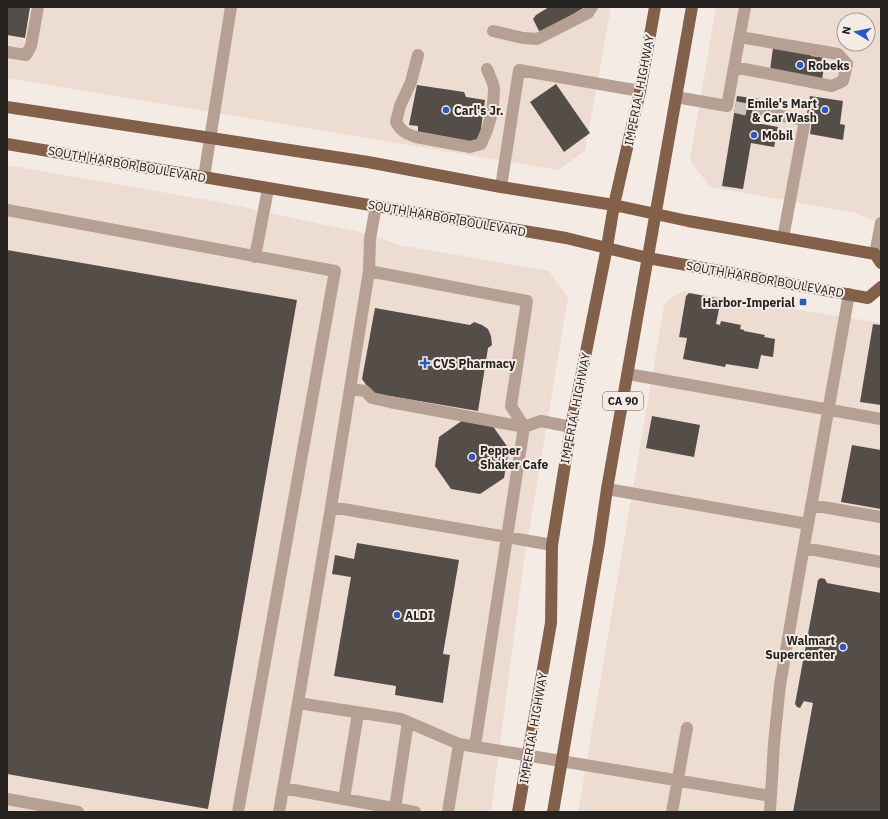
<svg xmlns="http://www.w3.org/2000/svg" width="888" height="819" font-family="'IBM Plex Sans',sans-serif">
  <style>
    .built { fill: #eddcd2; fill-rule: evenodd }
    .building { fill: #554d48 }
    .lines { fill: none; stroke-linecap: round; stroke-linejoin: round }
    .minor-tunnel { stroke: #cbc3be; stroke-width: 12; stroke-dasharray: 12 6; stroke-linecap: butt }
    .minor { stroke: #b5a093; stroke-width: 12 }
    .major { stroke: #836049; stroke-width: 12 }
    .poi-dot { fill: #2958c6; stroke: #f5ebe5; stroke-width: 1.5 }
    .labels { text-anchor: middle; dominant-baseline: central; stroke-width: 4; stroke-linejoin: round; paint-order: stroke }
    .shield { fill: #f5ebe5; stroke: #635e5b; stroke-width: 1 }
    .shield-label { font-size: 11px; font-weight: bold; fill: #252220 }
    .poi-label { font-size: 12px; font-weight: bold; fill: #252220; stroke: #f5ebe5; text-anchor: start }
    .street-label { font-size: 12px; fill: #252220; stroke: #f5ebe5 }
  </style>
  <rect width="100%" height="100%" fill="#f5ebe5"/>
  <path class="built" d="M7 7H611L585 151 558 170 7 78Z
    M716 7H881V224L856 213 710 187 690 160ZM844 20H868V44H844Z
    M7 165 219 202 368 234 399 245 549 271 568 297 523 568 491 812H7Z
    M684 291 881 323V812H578L664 306 669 299Z"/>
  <path class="building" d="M7 7H30L25 38 7 35Z
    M549 7H585L543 32 539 31 533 19 536 15Z
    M773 48 811 54V56L826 58 822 79 770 70Z
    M556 84 590 133 564 152 530 102Z
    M417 85 464 92 466 97 485 100 479 143 418 132V126L409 125Z
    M737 96 760 99 756 123 778 127 774 147 751 143 743 189 722 186Z
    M810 96 843 101 840 124 845 125 843 140 810 134 812 120 806 119Z
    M7 250 297 300 208 809 7 774Z
    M689 293 721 299 716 324 720 325 721 321 741 325 740 329 744 330V331L765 335 764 337 775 339 773 357 761 355 758 369 726 364 725 367 683 359 687 338 679 337 686 296Z
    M375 308 470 325 474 322 482 325 488 329 491 336 492 345 488 348 478 411 372 393 362 379Z
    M873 324 881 325V405L860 402Z
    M652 416 700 425 694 457 646 448Z
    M463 420 492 425 509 449 504 478 480 494 451 489 435 466 439 437Z
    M852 445 881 450V509L841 502Z
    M357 543 459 560 443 654 450 655 443 703 395 695 396 686 334 676 351 577 332 574 335 555 354 559Z
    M821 578 825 579 827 583 881 593V812H793L813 703 804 701 800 708 797 707 795 704 818 580Z"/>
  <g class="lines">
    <path class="minor-tunnel" d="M735 107 758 112"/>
    <path class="minor" d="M493 31 523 38 537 39 588 13 592 7
      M7 52 26 55 31 46 38 7
      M418 55 411 82 400 106 396 122C401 131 406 134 416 137L470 147 481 144C489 128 494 108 494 89 494 83 489 75 487 69
      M734 67 832 86 843 81 847 64 838 54 740 37
      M676 97 727 106 745 7
      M758 112 805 120 783 238
      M204 177 231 7
      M501 187 519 70 640 91
      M7 210 335 271 238 812
      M875 254 881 223
      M255 257 268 189
      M369 271 370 239 376 206
      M628 374 881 419
      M350 389 365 391 372 398 390 402 524 427 541 421 571 427
      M607 489 808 524
      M811 505 881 517
      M804 548 881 562
      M298 703 331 507 507 537 524 427 511 406 527 301 369 271 331 507
      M475 746 507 537 552 545
      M283 788 415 812
      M7 799 78 812
      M344 799 358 713
      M395 808 408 722
      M279 812 298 703 401 719 459 744 771 796
      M448 812 459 744
      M672 812 687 728
      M770 812 774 743 780 685 798 580 849 294"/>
    <path class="major" d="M7 107 368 162 501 187 614 205 688 221 875 254 881 263
      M7 144 566 238 648 258 868 298 881 287
      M518 812 551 623 552 545 571 427 607 247 614 205 640 91 655 7
      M553 812 599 544 607 489 692 7"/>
  </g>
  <g class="poi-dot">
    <circle cx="800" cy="65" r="4"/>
    <circle cx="446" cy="110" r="4"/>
    <circle cx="825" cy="110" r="4"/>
    <circle cx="754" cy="135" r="4"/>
    <rect x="799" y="298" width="8" height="8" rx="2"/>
    <path d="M423 357h4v4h4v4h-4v4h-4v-4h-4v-4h4z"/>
    <circle cx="472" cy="457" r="4"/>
    <circle cx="397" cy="615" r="4"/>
    <circle cx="843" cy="647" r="4"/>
  </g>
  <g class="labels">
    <rect class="shield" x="603" y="392" width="40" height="18" rx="3"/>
    <g class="shield-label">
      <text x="623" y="401">CA 90</text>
    </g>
    <g class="poi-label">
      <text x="808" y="65">Robeks</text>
      <text x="817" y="103" text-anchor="end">Emile's Mart<tspan x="817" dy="14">&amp; Car Wash</tspan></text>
      <text x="454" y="110">Carl's Jr.</text>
      <text x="762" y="135">Mobil</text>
      <text x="795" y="302" text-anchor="end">Harbor-Imperial</text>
      <text x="433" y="363">CVS Pharmacy</text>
      <text x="480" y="450">Pepper<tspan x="480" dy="14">Shaker Cafe</tspan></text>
      <text x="405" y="615">ALDI</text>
      <text x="835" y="640" text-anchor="end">Walmart<tspan x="835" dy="14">Supercenter</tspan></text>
    </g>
    <g class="street-label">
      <text transform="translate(639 90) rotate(-79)">IMPERIAL HIGHWAY</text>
      <text transform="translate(127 164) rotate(10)">SOUTH HARBOR BOULEVARD</text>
      <text transform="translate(447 218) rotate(10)">SOUTH HARBOR BOULEVARD</text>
      <text transform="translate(765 279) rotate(10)">SOUTH HARBOR BOULEVARD</text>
      <text transform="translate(575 408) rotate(-79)">IMPERIAL HIGHWAY</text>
      <text transform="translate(533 728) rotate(-80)">IMPERIAL HIGHWAY</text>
    </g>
  </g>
  <rect width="888" height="819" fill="none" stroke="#252220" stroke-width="16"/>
  <g transform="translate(856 32) rotate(280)"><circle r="19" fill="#f5ebe5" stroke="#a29b96"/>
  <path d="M0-3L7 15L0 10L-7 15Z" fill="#2958c6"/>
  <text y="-6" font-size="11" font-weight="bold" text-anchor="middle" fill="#252220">N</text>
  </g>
</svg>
